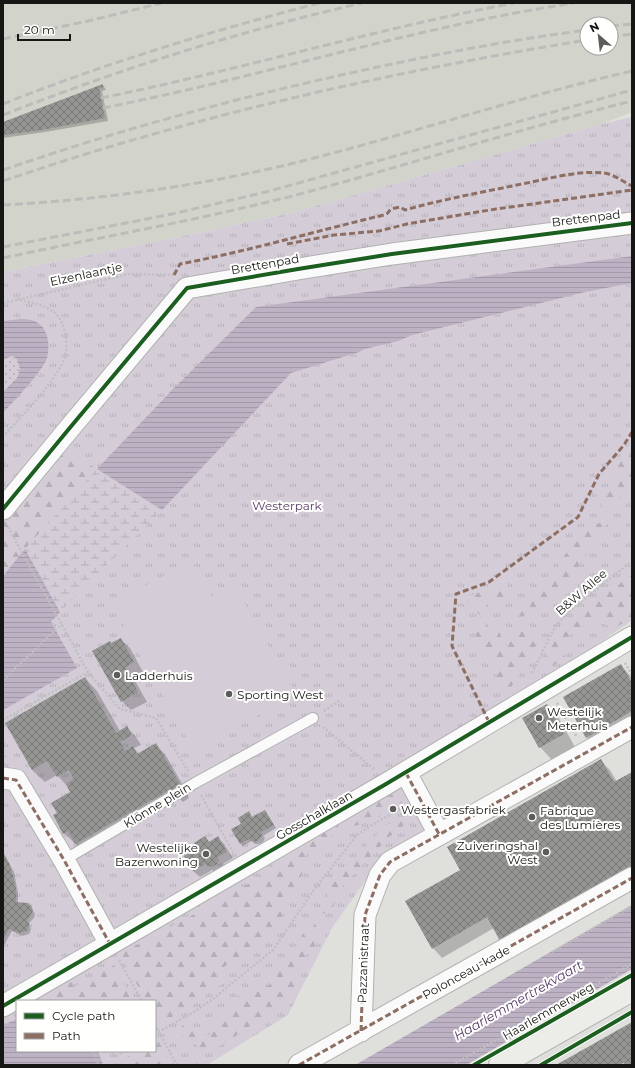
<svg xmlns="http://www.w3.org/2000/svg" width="635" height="1068" font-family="Montserrat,sans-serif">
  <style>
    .built { fill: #d2d4cb; fill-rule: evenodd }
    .grass { fill: url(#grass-tufts); fill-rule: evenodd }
    .forest { fill: url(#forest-firs) }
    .wetland { fill: url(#wetland-marsh) }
    .garden { fill: url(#garden-dots) }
    .pitch { fill: #d4cdd8 }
    .water { fill: url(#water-rules) }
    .shadow { fill: #0003 }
    .building { fill: url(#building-cross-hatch) }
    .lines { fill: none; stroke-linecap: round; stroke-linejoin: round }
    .lane-casing { stroke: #b1b1af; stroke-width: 12 }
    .street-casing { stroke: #b1b1af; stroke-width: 23 }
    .secondary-casing { stroke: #b1b1af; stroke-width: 24 }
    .path { stroke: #bfc0bf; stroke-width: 2.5; stroke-dasharray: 2 2; stroke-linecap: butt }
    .lane { stroke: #fafafa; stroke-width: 10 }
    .street { stroke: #fafafa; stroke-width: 21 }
    .secondary { stroke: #ecede9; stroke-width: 22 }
    .rail { stroke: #bcbcbb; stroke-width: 3; stroke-dasharray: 8 4; stroke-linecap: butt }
    .quiet { stroke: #8d6e63; stroke-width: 3; stroke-dasharray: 6 3; stroke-linecap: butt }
    .cycleway-casing { stroke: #fffffe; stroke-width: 6 }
    .cycleway { stroke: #1b5e20; stroke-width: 4 }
    .poi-dot { fill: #5c5d5b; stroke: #fffffe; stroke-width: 1.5 }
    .labels { text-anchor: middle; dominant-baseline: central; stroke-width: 4; stroke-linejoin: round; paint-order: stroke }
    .street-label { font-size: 12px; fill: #161715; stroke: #fffffe }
    .park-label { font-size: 12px; fill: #553c65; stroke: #fffffe }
    .poi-label { font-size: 12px; fill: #161715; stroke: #fffffe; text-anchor: start }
    .water-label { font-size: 13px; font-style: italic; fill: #533a64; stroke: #fffffe }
  </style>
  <defs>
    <pattern id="grass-tufts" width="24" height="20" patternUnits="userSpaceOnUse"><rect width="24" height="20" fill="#d4cdd8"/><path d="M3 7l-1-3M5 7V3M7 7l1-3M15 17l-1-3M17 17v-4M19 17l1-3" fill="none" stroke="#b5afb8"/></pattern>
    <pattern id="forest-firs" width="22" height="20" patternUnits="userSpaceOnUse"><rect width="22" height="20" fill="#d4cdd8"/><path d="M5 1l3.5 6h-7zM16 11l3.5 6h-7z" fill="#b5afb8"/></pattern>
    <pattern id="wetland-marsh" width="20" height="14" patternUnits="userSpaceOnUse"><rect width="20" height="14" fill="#d4cdd8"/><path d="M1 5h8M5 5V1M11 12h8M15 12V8" fill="none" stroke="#b5afb8"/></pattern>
    <pattern id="garden-dots" width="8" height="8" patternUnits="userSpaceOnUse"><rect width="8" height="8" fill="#d4cdd8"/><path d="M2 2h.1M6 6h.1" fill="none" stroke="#b5afb8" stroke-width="1.8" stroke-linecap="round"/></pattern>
    <pattern id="water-rules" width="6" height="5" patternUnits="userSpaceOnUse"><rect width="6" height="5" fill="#bdb2c4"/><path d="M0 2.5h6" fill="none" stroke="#a298a8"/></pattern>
    <pattern id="building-cross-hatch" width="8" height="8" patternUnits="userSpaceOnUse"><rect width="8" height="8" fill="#959693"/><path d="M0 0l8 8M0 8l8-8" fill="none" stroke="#797977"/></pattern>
  </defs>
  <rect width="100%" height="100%" fill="#dfe0dc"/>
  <path class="built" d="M3 3H632V112L602 124 296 212 174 238 3 272ZM587 24H611V48H587Z"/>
  <path class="grass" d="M632 117V620L508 707 397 770 429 830 382 857 332 928 288 1015 207 1065H3V272L174 238 296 212 602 124ZM17 1001H155V1051H17Z"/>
  <path class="forest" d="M632 439V490L622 493 603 514 600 502Z
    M60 448 97 469 25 549 3 576V521Z
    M608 521 563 590 524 616 504 614 536 598 584 527Z
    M510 572 504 603 486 599 485 630 499 631 505 647 519 631 539 637 515 684 504 689 472 627 481 616 463 598 492 588Z
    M632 575V616L614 629 595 619 559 642 565 658 537 676 552 644 570 619Z
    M408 785 415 795 368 822 341 830 325 840 323 850 307 853 299 884 272 934 218 971 222 984 161 1024 155 1014V1001H147L119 954 175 925 282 865 286 854Z
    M413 818 389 837 339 890 332 910 323 914 330 887 385 825Z
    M318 922 324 927 314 946 299 962 296 989 272 1012 208 1053 175 1031 187 1023 208 1036 241 992 258 982 269 986 306 930 313 934V927Z
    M114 965 134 1001H25L68 977 74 987Z
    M157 1039 172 1065H113L137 1051H155V1040Z"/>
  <path class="wetland" d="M97 469 162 510 60 612 25 549Z"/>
  <path class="garden" d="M3 340 30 361 3 401Z"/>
  <path class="pitch" d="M191 560 212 597 234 585 296 694 194 751 112 605Z"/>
  <path class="water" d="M632 256V283L585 292 412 335 398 341 365 349 359 352 291 373 162 510 97 469 173 389 256 307Z
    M21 319C31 319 40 321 45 331 49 338 49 350 47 358 43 371 13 402 3 413V392L17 378 20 369 17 359 13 356 3 359V321Z
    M25 549 60 612 51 622 77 668 3 710V576Z
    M632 905V969L466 1065H355Z
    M17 1019V1051H98L103 1065H3V1025Z"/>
  <path class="shadow" d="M103 85 106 90 102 91 108 121 45 132 3 138V123Z
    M120 639 130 648 143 672 133 677 147 702 131 710 122 701 111 644Z
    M621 665 632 678V726L596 746 587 737Z
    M85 678 97 691 120 731 127 727 136 737 141 745 134 748 139 754 156 745 165 754 188 794 187 795 189 798 183 802 180 799 85 853 64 833 59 813 72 792 68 786H67L57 775 45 782 32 770Z
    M547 706 557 715 575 747 552 760 540 747Z
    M600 760 610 770 617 782 632 773V880L510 949 494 928 442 958 433 948 461 870Z
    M265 811 276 828 263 836 265 838 263 842 259 844H255L252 841 243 846 241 844 242 824 249 813 253 818Z
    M205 838 210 842 218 838 224 844 233 858 223 864 225 867 215 872 212 870 200 877 193 871 199 849Z
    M3 852 14 872 18 893V903L30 906 35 914 34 918 29 923 31 929 29 934 22 936 12 931 3 947Z"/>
  <path class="building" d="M103 84V88H99L105 118 42 130 3 135V122Z
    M121 638 134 662 125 667 138 692 121 702 92 651 110 641 111 643Z
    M621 664 632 683V711L586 738 563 697Z
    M85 677 116 733 127 726 132 735 120 742 125 751 133 746 137 754 156 743 180 784 178 785 180 789 173 793 171 789 75 844 68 831 63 834 53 815 57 813 51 803 70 792 66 784 74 779 69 770 57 777 47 761 32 770 5 723Z
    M547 704 564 734 539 748 522 718Z
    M601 759 614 782 632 772V865L500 941 487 917 432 949 405 901 460 870 447 847Z
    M265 810 274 825 261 832 262 835 260 839 255 842 251 841 249 839 240 844 231 829 241 824 238 818 249 811 252 817Z
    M205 836 209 842 218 836 227 852 217 857 219 860 217 864 212 867 207 866 206 864 193 871 184 856 197 848 194 843Z
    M3 852 9 863 13 876 16 889V902L28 903 31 906 33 910 31 915 27 920 29 924 27 931 19 933 9 929 3 940Z
    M632 1022V1065H625L624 1063 619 1065H556Z"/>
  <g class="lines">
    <g class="lane-casing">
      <path id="lane" d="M64 860 195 783 313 718"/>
    </g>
    <g class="street-casing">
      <path id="street" d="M3 509 68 430 187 288 298 269 392 254 632 223
        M406 773 439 834
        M3 778 16 780 64 860 110 944
        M3 1006 386 784 632 637
        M361 1031 365 915 380 875 390 862 632 727
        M299 1065 632 878"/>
    </g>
    <g class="secondary-casing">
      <path id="secondary" d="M500 1065 632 990"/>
    </g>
    <path class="path" d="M3 303 129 274 173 275
      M3 437C22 415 50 388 63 362 69 349 67 327 57 315 48 305 30 303 17 299
      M8 527 88 672 120 709 156 718 188 771
      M625 663 632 675
      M532 673 551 634 559 622 572 609 632 561
      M3 680 62 624
      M557 703 577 737
      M324 711 340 700
      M3 720 88 672
      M323 727 375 770
      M3 752 7 759
      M201 795 233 852
      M552 952 632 906
      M119 960 142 1001
      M155 1025 177 1065
      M155 1034 194 1012 214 998 274 949 313 891 357 835 367 828 403 807
      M93 1051 98 1065
      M112 1051 115 1057 125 1051
      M452 1065 632 964"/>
    <use href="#lane" class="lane"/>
    <use href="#street" class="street"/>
    <use href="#secondary" class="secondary"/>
    <path class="rail" d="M611 26 632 24
      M611 37 632 34
      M3 39 88 21 162 3
      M101 98C240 70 375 29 514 3
      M3 104C106 63 212 31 319 3
      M103 108C261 77 415 27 574 3
      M3 115C120 69 240 31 362 3
      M3 170C119 130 236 98 355 72 432 55 509 40 587 30
      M3 181C193 116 389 72 587 40
      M3 205C97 200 190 187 282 166 399 138 514 98 632 71
      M3 247 172 214 266 192 632 90
      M3 258C101 237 199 220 296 195 408 165 519 129 632 101"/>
    <path class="quiet" d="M287 244 334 235 379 231 407 224 496 209 632 190
      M174 275 180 264C249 251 316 231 384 215 388 214 388 212 391 209 393 208 397 208 400 207L405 210C444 199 483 192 522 184 548 179 577 170 604 173 613 174 624 182 632 186
      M489 722 452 646 456 594 489 582 578 517 599 474 624 445 632 432
      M406 773 439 834
      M3 778 16 780 64 860 110 944
      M361 1031 365 915 380 875 390 862 632 727
      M299 1065 632 878"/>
    <g class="cycleway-casing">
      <path id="cycleway" d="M3 509 68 430 187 288 298 269 392 254 632 223
        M3 1006 386 784 632 637
        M474 1065 632 975
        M541 1065 632 1012"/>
    </g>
    <use href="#cycleway" class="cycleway"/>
  </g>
  <g class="poi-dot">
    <circle cx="117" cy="675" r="4"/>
    <circle cx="229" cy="694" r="4"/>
    <circle cx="539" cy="718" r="4"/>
    <circle cx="393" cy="809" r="4"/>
    <circle cx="532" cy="817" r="4"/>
    <circle cx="546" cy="852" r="4"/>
    <circle cx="206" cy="854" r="4"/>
  </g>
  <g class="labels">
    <g class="street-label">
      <text transform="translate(586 218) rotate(-7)">Brettenpad</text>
      <text transform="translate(265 264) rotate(-10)">Brettenpad</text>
      <text transform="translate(86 274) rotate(-12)">Elzenlaantje</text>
      <text transform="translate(581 592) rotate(-41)">B&amp;W Allee</text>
      <text transform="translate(157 805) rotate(-31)">Klönne plein</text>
      <text transform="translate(314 815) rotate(-30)">Gosschalklaan</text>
      <text transform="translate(363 963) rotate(-88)">Pazzanistraat</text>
      <text transform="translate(466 972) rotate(-29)">Polonceau-kade</text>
      <text transform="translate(548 1011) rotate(-30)">Haarlemmerweg</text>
    </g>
    <g class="park-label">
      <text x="287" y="505">Westerpark</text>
    </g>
    <g class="poi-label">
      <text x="125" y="675">Ladderhuis</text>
      <text x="237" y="694">Sporting West</text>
      <text x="547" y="711">Westelijk<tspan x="547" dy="14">Meterhuis</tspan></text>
      <text x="401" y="809">Westergasfabriek</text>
      <text x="540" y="810">Fabrique<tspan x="540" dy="14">des Lumières</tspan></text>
      <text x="538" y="845" text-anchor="end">Zuiveringshal<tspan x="538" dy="14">West</tspan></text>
      <text x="198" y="847" text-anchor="end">Westelijke<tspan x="198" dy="14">Bazenwoning</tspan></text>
    </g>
    <g class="water-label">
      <text transform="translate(518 1000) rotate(-30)">Haarlemmertrekvaart</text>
    </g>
  </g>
  <rect width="635" height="1068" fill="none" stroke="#161715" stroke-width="8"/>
  <rect x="16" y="1000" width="140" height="52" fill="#fffffe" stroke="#a2a2a1"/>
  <rect x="24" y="1013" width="20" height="6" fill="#1b5e20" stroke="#a2a2a1"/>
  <text x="52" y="1020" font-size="12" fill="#161715">Cycle path</text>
  <rect x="24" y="1033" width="20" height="6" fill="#8d6e63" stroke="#a2a2a1"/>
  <text x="52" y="1040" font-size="12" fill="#161715">Path</text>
  <g transform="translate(599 36) rotate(332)"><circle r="19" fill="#fffffe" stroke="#a2a2a1"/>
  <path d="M0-3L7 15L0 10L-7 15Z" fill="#5c5d5b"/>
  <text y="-6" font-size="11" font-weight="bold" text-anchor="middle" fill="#161715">N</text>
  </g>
  <path d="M18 34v6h52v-6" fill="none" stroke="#161715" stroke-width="2"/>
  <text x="24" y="34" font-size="12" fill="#161715" stroke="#fffffe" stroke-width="3" paint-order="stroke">20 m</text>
</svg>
